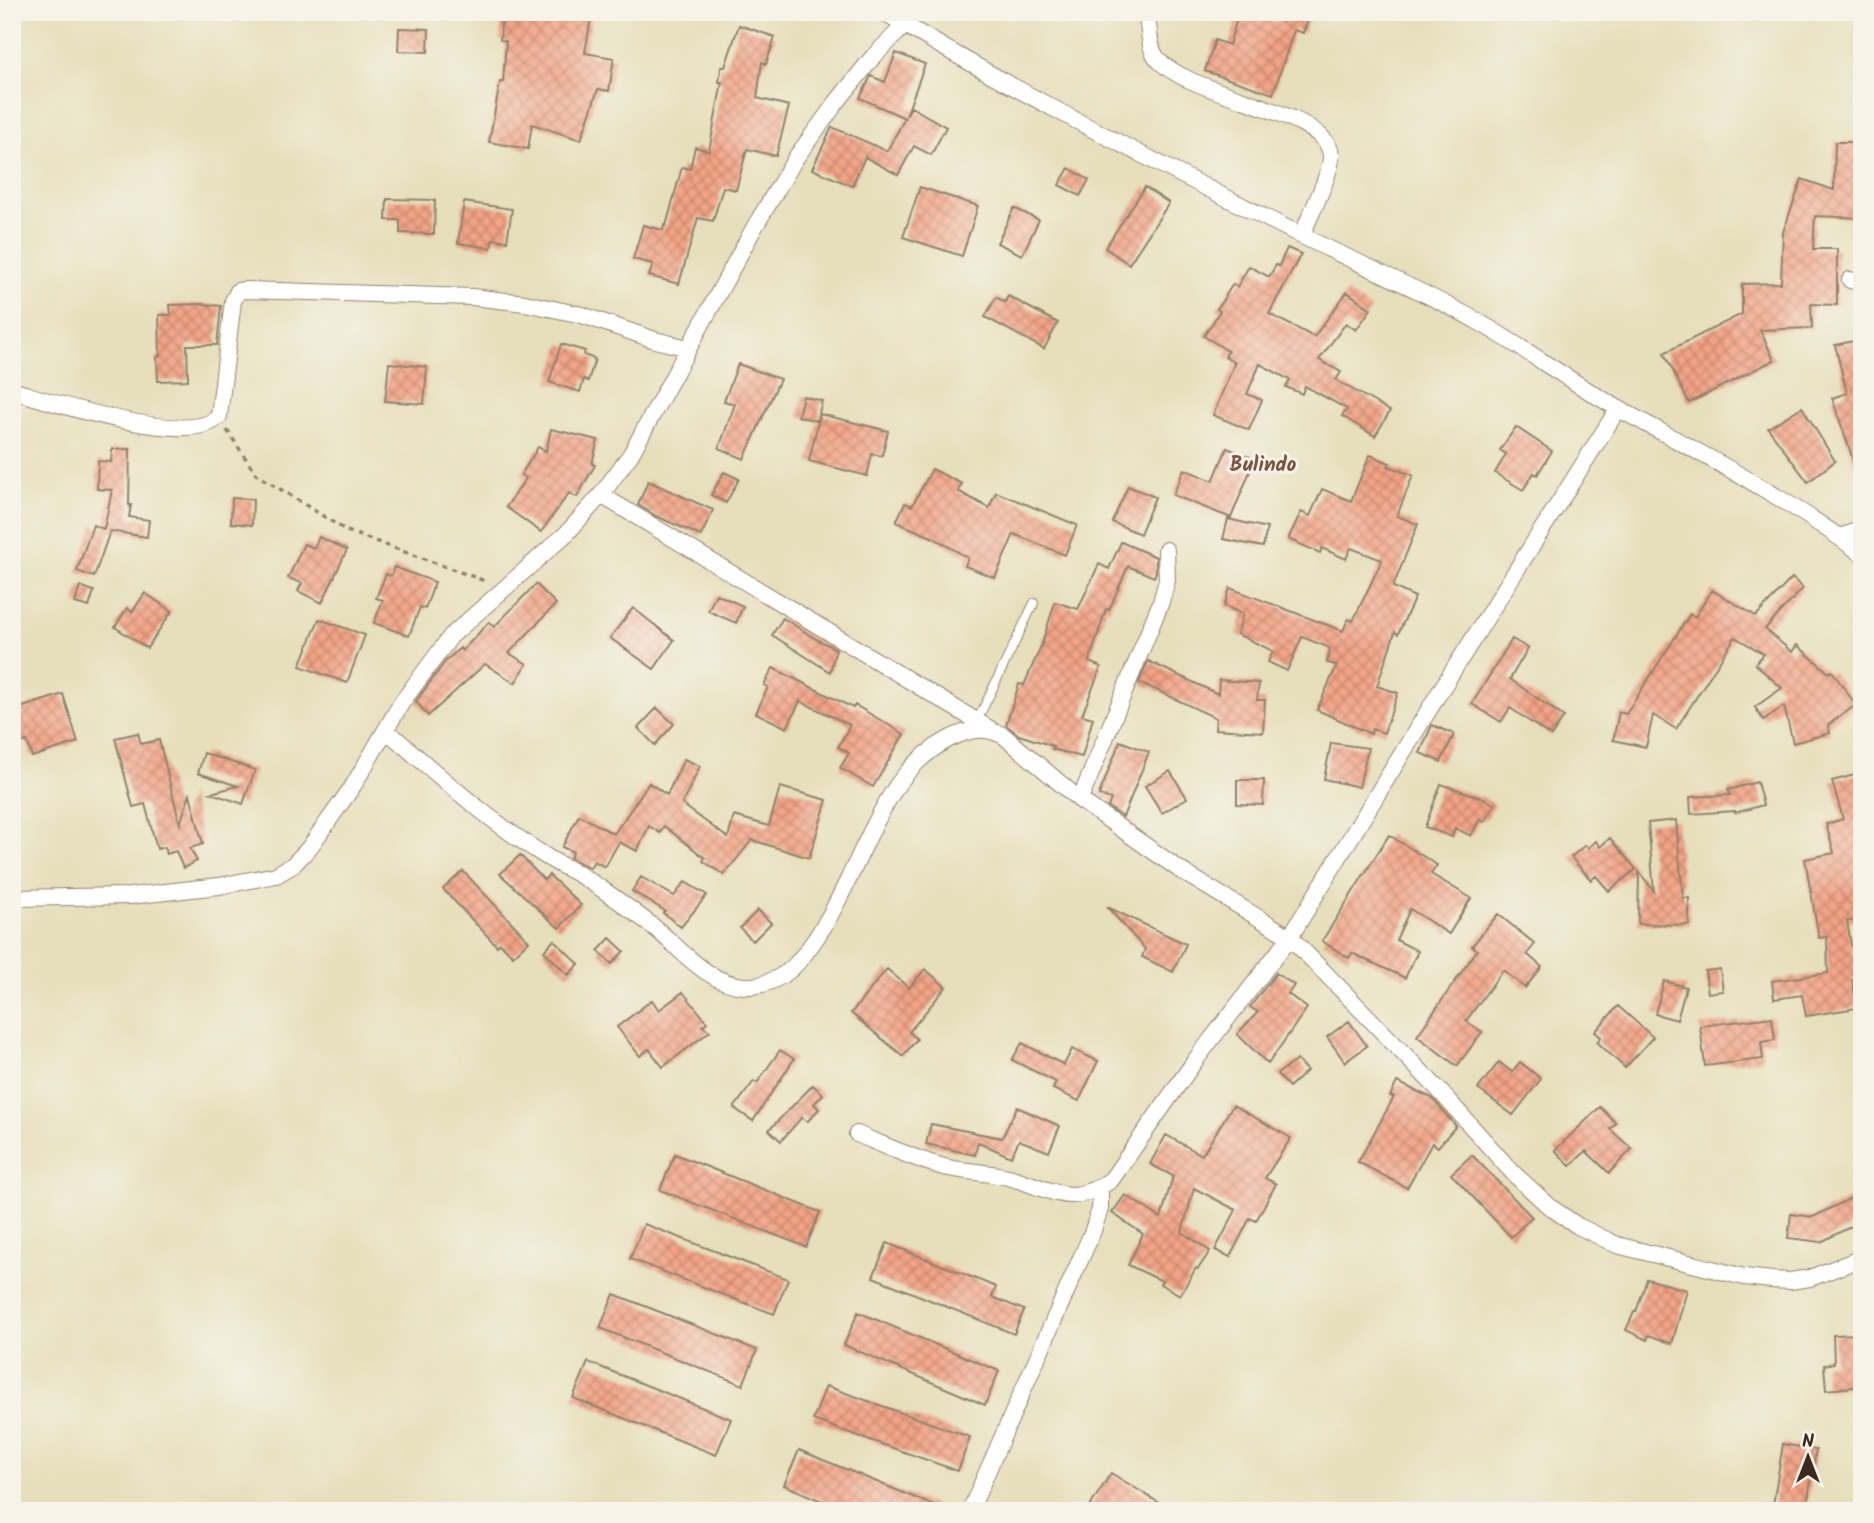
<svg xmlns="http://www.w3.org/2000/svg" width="1874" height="1523" font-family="Kalam,sans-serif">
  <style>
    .building { fill: url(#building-cross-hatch) }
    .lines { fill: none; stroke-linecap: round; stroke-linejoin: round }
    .service-casing { stroke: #90846c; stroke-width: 10 }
    .minor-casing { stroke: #90846c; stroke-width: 18 }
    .path { stroke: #90846c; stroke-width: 3.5; stroke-dasharray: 5 5; stroke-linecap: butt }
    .service { stroke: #fff; stroke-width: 8 }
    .minor { stroke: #fff; stroke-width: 16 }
    .labels { text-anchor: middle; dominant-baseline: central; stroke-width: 6; stroke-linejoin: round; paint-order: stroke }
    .quarter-label { font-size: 21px; font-weight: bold; fill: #7b5542; stroke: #f7f3e8 }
  </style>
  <defs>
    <pattern id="building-cross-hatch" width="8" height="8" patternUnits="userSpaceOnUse" patternTransform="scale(1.75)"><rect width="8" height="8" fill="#f3a486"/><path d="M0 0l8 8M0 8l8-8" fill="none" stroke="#c6866d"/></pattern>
  </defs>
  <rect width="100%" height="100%" fill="#f7f3e8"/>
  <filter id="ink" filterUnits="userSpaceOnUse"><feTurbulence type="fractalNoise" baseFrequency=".0143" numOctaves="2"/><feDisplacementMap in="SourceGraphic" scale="14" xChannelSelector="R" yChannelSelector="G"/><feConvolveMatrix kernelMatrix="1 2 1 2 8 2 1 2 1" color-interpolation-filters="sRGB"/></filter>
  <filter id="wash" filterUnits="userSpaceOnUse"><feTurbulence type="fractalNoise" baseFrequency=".00686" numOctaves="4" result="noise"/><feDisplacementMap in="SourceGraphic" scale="28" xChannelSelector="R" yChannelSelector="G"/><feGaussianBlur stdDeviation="1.57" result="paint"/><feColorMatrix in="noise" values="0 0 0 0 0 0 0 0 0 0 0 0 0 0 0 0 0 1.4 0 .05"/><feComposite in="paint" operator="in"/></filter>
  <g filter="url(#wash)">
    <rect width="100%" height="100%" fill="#e6dfbb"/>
    <g id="blocks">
      <path class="building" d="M502 12H592L585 53 614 58 609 91 598 89 581 140 532 124 528 149 489 142 500 82H503L506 41 500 40Z
        M1239 12H1253L1282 22 1286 12H1288L1308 20 1303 33 1294 30 1273 94 1205 71 1215 40 1229 45Z
        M739 25 775 37 766 64 762 62 757 98 789 106 776 156 747 149 736 190 723 187 713 221 698 218 679 284 649 276 653 264 633 259 643 225 663 230 664 225 666 226 682 167 690 169 695 147 709 151 722 82H719L721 67H725Z
        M399 28 429 29 428 52 398 51Z
        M896 53 925 64 906 116 911 107 946 127 931 155 914 146 898 175 865 157 852 186 812 169 832 127 887 151 905 118 860 98 871 76 885 82Z
        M1835 142H1862V218L1815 216 1813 249H1837V305L1811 304 1812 328 1760 330 1774 360 1689 403 1664 353 1742 314V284L1781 283 1783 232 1802 179 1834 190Z
        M1069 168 1089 180 1080 196 1059 185Z
        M920 187 978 206 962 256 903 237Z
        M1145 187 1169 203 1129 264 1105 248Z
        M387 199 435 200 434 234 400 233V220H386Z
        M464 202 512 209 507 241 493 239 491 248 458 243Z
        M1014 208 1039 220 1022 255 997 243Z
        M1287 248 1301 254 1269 314 1314 337 1347 292 1371 309 1356 330 1346 323 1319 360 1341 372 1336 380 1390 411 1375 436 1342 416 1347 409 1305 386 1302 394 1286 387 1290 380 1260 364 1247 394 1262 400 1249 430 1213 415 1235 362 1225 357 1228 351 1204 336 1220 311 1217 309 1233 284 1237 287 1249 266 1269 277 1276 265 1279 266Z
        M1008 296 1058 323 1044 349 985 317 996 297 1005 302Z
        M203 304 221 306 217 345H187L188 380 158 381 157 357 160 356 159 315H171L170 305Z
        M1862 339V476L1859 477 1832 398 1847 393 1835 345Z
        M561 344 585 351 584 355 595 359 588 381 584 379 580 392 549 382Z
        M389 363 427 367 424 404 385 401Z
        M738 364 780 379 744 459 719 448 735 404 724 401Z
        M803 396 822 401 817 421 798 416Z
        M1802 407 1835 461 1808 482 1768 428Z
        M820 414 888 431 882 456 872 454 867 476 809 461Z
        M1516 427 1552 451 1537 475 1534 473 1523 490 1495 473 1506 454 1500 450Z
        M551 429 598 440 592 464 595 465 577 497 569 493 541 532 506 507 526 478 521 475 538 447 546 451Z
        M1227 448 1255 459 1231 518 1173 495 1184 469 1213 481Z
        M112 449H130L129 505H131L129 517 149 520 147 537 110 531 94 577 77 571 93 525 104 529 112 490 97 489 98 461 111 462Z
        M1370 455 1390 463 1388 466 1413 475 1397 516 1418 524 1393 587 1415 597 1398 634 1395 632 1377 686 1398 693 1384 733 1372 729 1371 734 1317 710 1337 665 1327 663 1330 648 1302 637 1287 671 1268 662 1273 651 1237 634 1243 614 1224 606 1230 588 1343 631 1348 619 1353 621 1382 560 1351 548 1346 559 1322 548 1320 553 1288 539 1301 512 1310 516 1322 489 1351 501Z
        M932 469 962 484 958 491 989 508 996 492 1077 525 1065 555 1014 534 995 578 965 566 968 558 934 538 896 522 905 503 912 506Z
        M724 472 739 479 726 503 711 495Z
        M648 481 713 510 701 536 656 516 638 505Z
        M1128 486 1155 497 1140 534 1112 522Z
        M232 498 253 499 252 525 231 523Z
        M1228 519 1267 528 1263 547 1223 539Z
        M319 537 347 550 322 603 298 591 302 583 288 578 304 544 314 548Z
        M1121 542 1156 557V572L1154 577 1128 566 1109 610 1106 609 1089 662 1101 667 1082 715 1093 718 1082 757 1052 749 1053 746 1019 735 1006 725 1019 684 1024 685 1042 644 1055 602 1078 609 1099 564 1109 569Z
        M394 567 435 582 425 609 420 607 409 636 374 623 383 600 376 598 386 574 391 576Z
        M1792 578 1803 588 1765 629 1792 652 1797 645 1829 673 1832 671 1856 705 1828 725 1830 733 1793 743 1784 706 1763 720 1755 707 1782 688 1755 664 1764 654 1735 637 1676 729 1653 715 1646 747 1613 740 1619 712 1626 714 1690 614 1695 617 1712 590 1756 616Z
        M536 584 556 604 509 653 527 664 515 683 485 664 428 716 416 701 445 662 460 648 462 651 489 622 494 627Z
        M80 586 94 591 89 607 75 603Z
        M145 593 172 611 147 648 115 627 127 608 132 612Z
        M716 594 743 606 736 623 708 611Z
        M633 608 674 640 654 669 610 638Z
        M783 618 816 639 836 649 830 672 772 635Z
        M319 619 365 635 347 683 300 666Z
        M1512 639 1528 648 1510 679 1564 717 1551 736 1510 708 1501 722 1472 704Z
        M1148 661 1218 694 1219 680 1259 683 1257 700H1265L1263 732 1215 729 1216 718 1139 682Z
        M773 668 853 708 855 705 904 734 873 787 840 768 849 753 838 747 850 725 800 701 787 728 756 713 768 687 764 685Z
        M63 694 78 742 32 757 27 741 12 745V721L20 719 17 709Z
        M657 708 674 724 655 745 638 728Z
        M1432 725 1454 734 1441 762 1420 753Z
        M138 733 141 744 159 740 180 824 190 794 203 844 190 848 197 861 183 868 176 851 167 854 165 847 157 849 145 804 133 807 115 738Z
        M1120 741 1149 752 1123 817 1108 807 1111 799 1099 795Z
        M1331 743 1368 748 1359 787 1324 779Z
        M204 753 255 770 243 804 211 793 238 786 198 773Z
        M684 759 700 766 682 804 728 838 734 816 769 826 780 787 827 800 809 858 752 840 724 875 703 861 705 858 664 826 660 833 649 826 637 851 619 842 605 867 594 861 590 868 570 858 573 852 562 847 579 815 614 834 649 783 667 795Z
        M1170 771 1187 798 1162 813 1145 786Z
        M1862 773V921H1847L1853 956H1862V980H1852L1857 1008 1806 1016 1802 995 1774 999 1772 981 1828 973 1827 937 1819 938 1805 859 1834 853 1826 824 1843 819 1832 781Z
        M1237 780H1264L1263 805 1237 804Z
        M1757 782 1763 805 1735 813V811L1691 814 1690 797 1730 795 1728 790Z
        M1441 784 1479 797 1480 796 1495 805 1484 822 1480 819 1471 836 1455 828 1452 837 1425 827Z
        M1676 820 1683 898H1689V925L1638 924 1639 872 1654 891 1648 823Z
        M1389 835 1437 865 1431 874 1471 898 1449 934 1410 909 1396 940 1418 951 1405 978 1352 953 1349 958 1322 941Z
        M1610 838 1636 869 1609 891 1596 876 1591 880 1571 857 1585 845 1588 848 1596 841 1600 847Z
        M520 855 544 880 549 875 581 905 559 928 500 874Z
        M463 871 529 941 513 956 500 943 497 946 443 889Z
        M641 877 674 896 685 882 707 895 681 927 663 913 665 911 632 891Z
        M1107 907 1186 944 1173 972 1142 957 1145 949Z
        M758 910 771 923 753 941 740 928Z
        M1498 914 1535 944 1527 954 1542 967 1525 988 1503 970 1466 1021 1482 1032 1457 1066 1417 1036 1477 950 1472 946Z
        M610 938 624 951 612 964 598 951Z
        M554 940 579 964 568 975 544 951Z
        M887 969 909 988 925 969 946 987 909 1032 917 1039 903 1056 851 1013Z
        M1720 969 1723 991 1708 993 1705 971Z
        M1276 973 1294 985 1288 994 1307 1008 1268 1064 1237 1034 1258 1012 1250 1007Z
        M1664 981 1686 987 1677 1020 1655 1014Z
        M683 992 707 1022 702 1026 710 1031 663 1067 649 1049 640 1056 617 1027 652 1000 659 1010Z
        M1618 1006 1653 1037 1625 1068 1597 1042 1601 1037 1595 1032Z
        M1772 1017 1775 1040 1761 1042 1763 1059 1705 1066 1700 1026Z
        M1349 1021 1367 1046 1345 1062 1327 1037Z
        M1022 1043 1064 1065 1072 1049 1098 1061 1079 1101 1053 1089 1056 1082 1012 1060Z
        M780 1050 794 1059 753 1121 734 1108 754 1081 757 1083Z
        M1297 1060 1307 1071 1289 1087 1277 1074Z
        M1499 1062 1512 1072 1520 1062 1541 1079 1513 1115 1478 1089Z
        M1397 1082 1432 1098 1456 1126 1438 1147 1432 1143 1407 1188 1358 1162 1394 1097 1390 1096Z
        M813 1085 823 1094 814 1104 819 1109 807 1122 802 1117 781 1141 769 1130Z
        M1233 1105 1291 1138 1265 1178 1276 1184 1256 1221 1250 1218 1230 1257 1215 1250 1236 1210 1194 1188 1182 1232 1210 1251 1198 1269 1196 1268 1180 1295 1160 1284 1162 1281 1128 1265 1143 1234 1112 1213 1125 1195 1161 1218 1173 1176 1150 1164 1166 1135 1202 1155Z
        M1017 1107 1060 1126 1049 1152 1019 1140 1011 1157 978 1142 975 1155 926 1144 931 1124 1002 1138Z
        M1600 1107 1616 1123 1610 1129 1632 1149 1609 1173 1586 1151 1570 1166 1555 1150Z
        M675 1154 820 1212 806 1247 660 1190Z
        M1472 1155 1532 1217 1511 1237 1451 1174Z
        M1855 1196 1862 1208V1221L1821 1242 1788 1238 1791 1214 1813 1217Z
        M644 1224 788 1279 774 1314 630 1259Z
        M887 1243 996 1287 992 1297 1024 1310 1014 1334 873 1277Z
        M1647 1279 1687 1290 1672 1344 1649 1335 1647 1340 1626 1330 1634 1312H1636Z
        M614 1294 757 1350 743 1385 600 1328Z
        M858 1312 999 1371 985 1405 844 1345Z
        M1862 1334V1386L1826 1390 1824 1365 1834 1363 1833 1335Z
        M588 1362 731 1419 716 1455 573 1398Z
        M826 1386 970 1437 958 1471 813 1420Z
        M1783 1444 1816 1450 1806 1511H1772Z
        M799 1450 945 1510V1511H845L784 1485Z
        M1111 1473 1172 1511H1087Z"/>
    </g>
  </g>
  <g filter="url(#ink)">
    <use href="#blocks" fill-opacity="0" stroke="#90846c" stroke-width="2"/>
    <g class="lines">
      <g class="service-casing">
        <path id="service" d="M977 721 1034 603"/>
      </g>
      <g class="minor-casing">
        <path id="minor" d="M884 12C1018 94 1160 164 1300 235 1359 264 1420 289 1477 321 1526 349 1572 383 1621 410 1703 455 1787 497 1862 554
          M1145 12C1151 27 1147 46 1157 58 1188 97 1327 109 1331 155 1332 173 1309 217 1302 235
          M1850 280 1862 283
          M18 392C55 403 192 448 219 416L233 301 238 291 244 290 472 297 525 303 582 315 655 340 688 348
          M601 495 990 729
          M1840 537 1862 529
          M386 730C437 774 487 820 544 855 557 864 572 870 585 878 607 892 629 908 650 924 679 946 706 984 745 986 763 987 785 977 797 963 842 912 860 841 898 784 912 765 928 750 949 739 969 729 984 726 1004 736L1080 800 1183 872 1290 937 1437 1088 1513 1173 1550 1207 1578 1226 1617 1245 1744 1277 1772 1280 1790 1281 1810 1278 1862 1258
          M1080 800 1161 602 1167 580 1166 550
          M12 898 130 896 219 886 276 875 293 865 309 848 324 827 353 786 402 702 451 636 567 533 601 495 631 454 754 228 797 156 836 103 873 57 904 26
          M857 1134C886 1146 914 1159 944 1167 965 1172 987 1172 1008 1177 1029 1182 1050 1194 1071 1195 1086 1195 1099 1188 1111 1180L1197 1058 1290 937 1444 685 1618 409
          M970 1511 1092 1233 1100 1209V1188"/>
      </g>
      <path class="path" d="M227 430 256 474 347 531 485 581"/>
      <use href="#service" class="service"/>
      <use href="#minor" class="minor"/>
    </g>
  </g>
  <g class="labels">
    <g class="quarter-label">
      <text x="1263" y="465">Bulindo</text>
    </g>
  </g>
  <rect width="1874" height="1523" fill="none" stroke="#f7f3e8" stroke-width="42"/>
  <g transform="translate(1808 1457)" stroke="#f7f3e8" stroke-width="5" paint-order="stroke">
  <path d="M0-5L12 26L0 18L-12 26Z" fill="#3b2a1e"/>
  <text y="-10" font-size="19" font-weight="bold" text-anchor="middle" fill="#3b2a1e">N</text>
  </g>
</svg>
